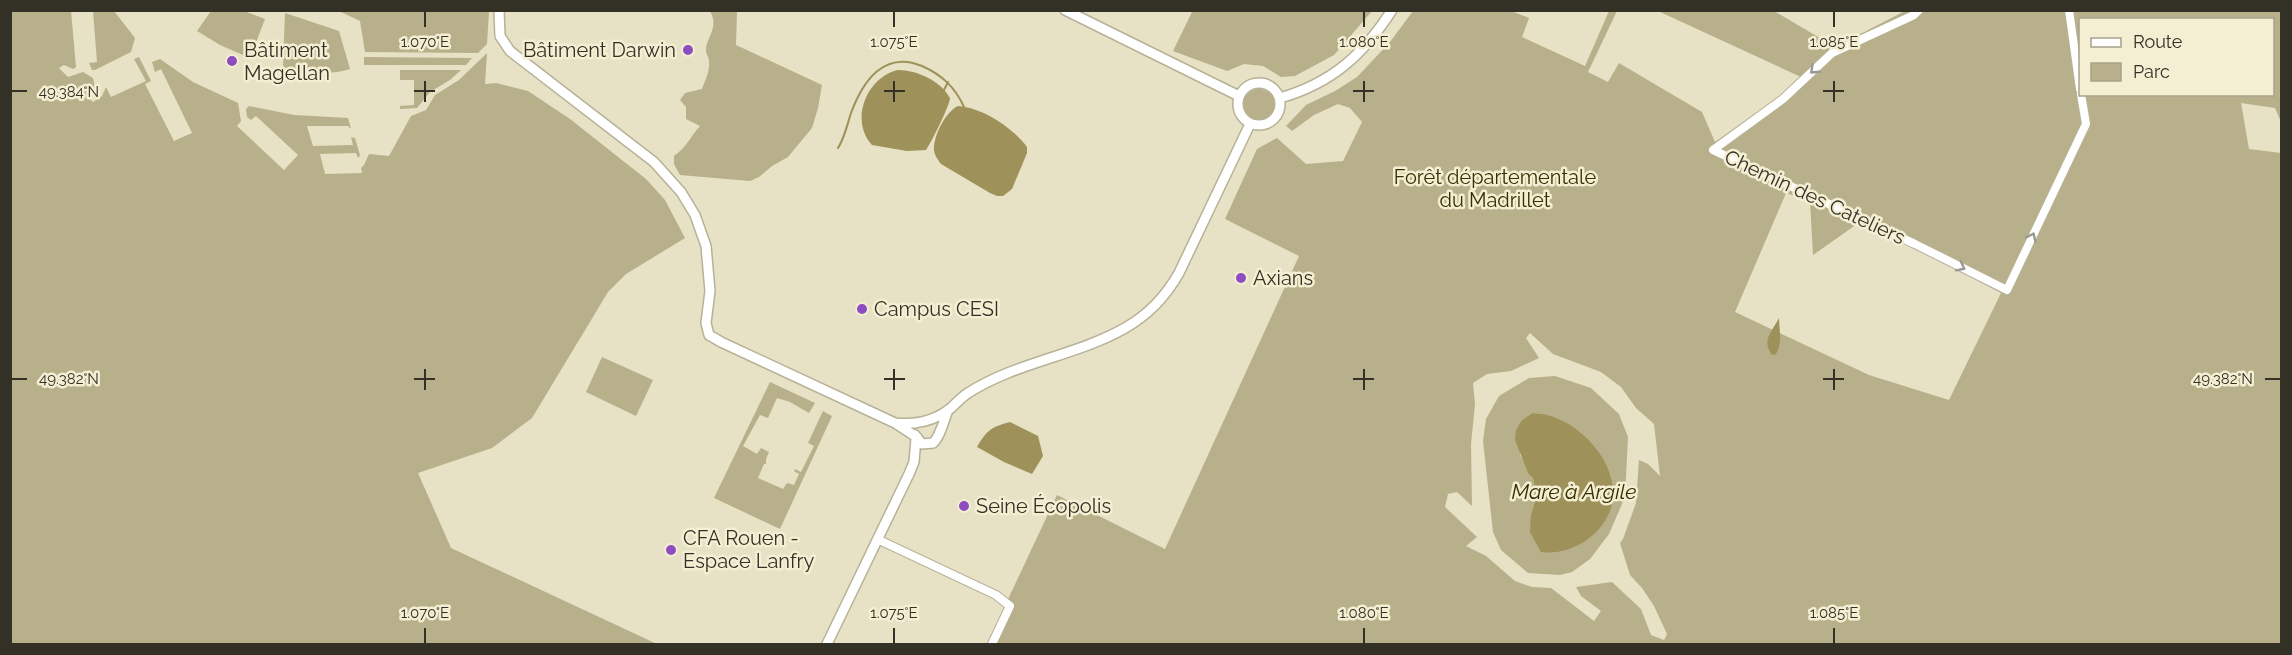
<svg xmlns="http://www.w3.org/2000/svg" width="2292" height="655" font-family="Raleway,sans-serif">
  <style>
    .green { fill: #b8b08a; fill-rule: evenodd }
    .water { fill: #9e9159 }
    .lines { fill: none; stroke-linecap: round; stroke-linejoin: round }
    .stream { stroke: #9e9159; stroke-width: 2 }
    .minor-casing { stroke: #b7b297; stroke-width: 10 }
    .tertiary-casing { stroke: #b7b297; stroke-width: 12 }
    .minor { stroke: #fff; stroke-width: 8 }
    .tertiary { stroke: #fff; stroke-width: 9 }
    .oneway { stroke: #999892 }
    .ticks { fill: none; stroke: #333026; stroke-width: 2 }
    .poi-dot { fill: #8e4cc1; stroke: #f4eed2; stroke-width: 2 }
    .labels { text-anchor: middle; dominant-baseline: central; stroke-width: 5; stroke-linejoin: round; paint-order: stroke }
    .poi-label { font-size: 20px; fill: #333026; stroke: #f4eed2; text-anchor: start }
    .park-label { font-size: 20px; fill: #382f00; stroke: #f4eed2 }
    .street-label { font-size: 20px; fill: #333026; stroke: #f4eed2 }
    .water-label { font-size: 21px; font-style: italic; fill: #372e00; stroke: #f4eed2 }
    .ticks-label { font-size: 15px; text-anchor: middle; fill: #333026; stroke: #f4eed2; stroke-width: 5; stroke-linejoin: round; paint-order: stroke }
  </style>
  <rect width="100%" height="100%" fill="#e7e1c5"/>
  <path class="green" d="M1193 10H1372V11L1334 55 1295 76 1281 77 1263 66 1244 64 1227 71 1173 51Z
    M10 11H71L76 67 73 69 64 65 59 68 68 77 83 72 93 78 95 89 88 97 93 102 102 96 106 87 111 97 146 81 134 59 139 57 151 81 145 84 174 141 192 133 161 69 155 72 152 62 160 59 193 82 238 103 241 121 237 126 284 170 298 155 256 116 251 120 247 117 246 109 249 106 294 115 348 118 351 129 348 126H307L313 146 353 145 351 137 355 138 360 155 358 158 356 153 320 154 325 174 362 173 361 168 364 165 369 154 389 156 411 116 426 110 435 95 459 80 487 53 485 84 496 83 528 91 570 119 646 179 665 200 685 238 626 274 608 292 532 418 492 448 418 473 451 548 657 644H11Z
    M93 11H114L135 38 131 52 95 70H92L89 63 97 62Z
    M211 11H244L265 19 250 58 220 45 197 31Z
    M314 11H489L487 44 478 53 365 52 360 21 339 11Z
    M710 11H737L736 45 822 85 818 108 812 128 788 157 772 166 759 177 750 181 680 175 674 164V156C687 147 690 137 700 126L686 119V107L680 100 685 93 702 89C705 81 710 71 709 61 709 58 707 55 706 52 705 37 720 29 710 11Z
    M1413 11H1511L1529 18 1522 37 1585 66 1609 11H1617L1588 72 1608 82 1619 63 1702 112 1715 142 1780 96 1801 77 1658 11H1774L1835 47 1905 11H2281V122L2275 108 2241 103 2249 149 2281 153V644H987L1057 495 1165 549 1299 256 1225 219 1257 149 1277 138 1306 164 1343 161 1362 122 1350 108 1338 104 1314 115 1292 131 1286 126 1306 105 1335 91 1357 77 1390 42ZM2080 20H2272V94H2080ZM1786 193 1810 201 1813 255 1860 222 1933 257 2001 293 1949 400 1869 375 1735 312ZM1530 333 1553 354 1601 372 1621 387 1636 408 1654 424 1660 476 1648 464 1639 460 1636 503 1623 539 1620 543 1630 575 1642 588 1654 606 1667 634 1664 640 1651 635 1641 609 1612 582 1576 587 1581 596 1601 611 1594 621 1551 588 1532 587 1515 581 1486 556 1466 546 1477 537 1445 507 1448 494 1457 492 1472 506 1471 444 1475 404 1473 383 1487 374 1511 371 1539 358 1526 338Z
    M285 13 339 31 350 69C329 76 304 72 283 68Z
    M364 57 472 58 466 65H364Z
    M400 70H461L450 80 430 92 417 108 400 109V106L414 105V80H400Z
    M1243 105a16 16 0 1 1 32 0a16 16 0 1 1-32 0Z
    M602 357 653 380 636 416 586 392Z
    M1555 376 1591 388 1619 414 1628 437 1625 497 1609 534 1590 559 1572 572 1560 575 1528 573 1501 550 1493 532 1483 441 1486 419 1499 396 1529 378ZM1532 413C1567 413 1608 451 1613 485 1614 492 1611 501 1610 508L1531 514 1536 498 1533 478 1520 455 1522 420Z
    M770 382 815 403 809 413 790 402 777 398 768 418 760 415 743 446 757 454 761 448 769 452 766 459V464H764L758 478 783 489 787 483 794 485 799 474 794 471 795 469 801 472 814 446 808 443 823 411 832 416 780 529 714 498Z"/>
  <path class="water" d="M898 70C917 70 941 81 950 98 950 105 931 143 926 150L907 151 872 145C849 120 867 77 898 70Z
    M958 106C983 108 1012 127 1027 147V153L1012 189 1003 196H997L990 193 941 164C938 160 935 156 934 151 933 137 945 112 958 106Z
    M1779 318C1779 330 1783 342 1776 354L1772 355C1761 340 1772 332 1779 318Z
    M1532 413C1568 413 1608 449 1613 486 1618 525 1577 557 1541 552L1530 532 1531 514 1536 498 1533 478 1528 473 1515 440 1516 430 1522 420Z
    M1010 422 1038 436 1043 456 1032 474 1004 462 977 447C987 430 991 427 1010 422Z"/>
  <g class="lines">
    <path class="stream" d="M944 90 948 82
      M838 148C845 137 847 125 851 113 863 81 884 50 922 66 942 75 955 87 964 107"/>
    <g class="minor-casing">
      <path id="minor" d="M1919 10 1914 15 1832 53 1783 99 1713 150 1915 244 2007 290 2086 124 2081 94
        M2069 10 2080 89
        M877 539 996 595 1010 606 992 644"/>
    </g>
    <g class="tertiary-casing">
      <path id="tertiary" d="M499 10 500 36 510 51 654 162 681 192 695 215 706 246 710 291 706 323 709 335 721 342 895 423 915 436
        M1065 10 1239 96
        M1238 104a21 21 0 1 1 42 0a21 21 0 1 1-42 0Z
        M1280 98C1332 83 1363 55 1392 10
        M895 423C914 425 935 421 951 408 956 403 962 397 968 393 1016 362 1076 356 1125 328 1148 315 1166 296 1179 273L1250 124
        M915 435 922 444 933 443C940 437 944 420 948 410
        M827 644 909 474 914 462 916 438"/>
    </g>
    <use href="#minor" class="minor"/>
    <use href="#tertiary" class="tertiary"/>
  </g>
  <defs><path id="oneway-chevron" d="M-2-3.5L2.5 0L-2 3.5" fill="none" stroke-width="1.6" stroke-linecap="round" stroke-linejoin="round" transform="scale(1.5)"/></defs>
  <g class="oneway">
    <use href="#oneway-chevron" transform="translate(1814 70) rotate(137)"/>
    <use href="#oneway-chevron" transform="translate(2032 237) rotate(-65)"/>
    <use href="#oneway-chevron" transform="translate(1961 267) rotate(27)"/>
  </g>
  <path class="ticks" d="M425 12V27M894 12V27M1364 12V27M1834 12V27M425 81V102M894 81V102M1364 81V102M1834 81V102M12 91H27M414 91H435M884 91H905M1353 91H1374M1823 91H1844M425 369V390M894 369V390M1364 369V390M1834 369V390M12 379H27M414 379H435M884 379H905M1353 379H1374M1823 379H1844M2265 379H2280M425 628V643M894 628V643M1364 628V643M1834 628V643"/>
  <g class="poi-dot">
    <circle cx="688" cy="50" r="6"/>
    <circle cx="232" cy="61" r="6"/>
    <circle cx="1241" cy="278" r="6"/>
    <circle cx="862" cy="309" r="6"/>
    <circle cx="964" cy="506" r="6"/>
    <circle cx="671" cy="550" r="6"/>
  </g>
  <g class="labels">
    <g class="poi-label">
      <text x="244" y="50">Bâtiment<tspan x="244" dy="23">Magellan</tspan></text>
      <text x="676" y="50" text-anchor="end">Bâtiment Darwin</text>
      <text x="1253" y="278">Axians</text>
      <text x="874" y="309">Campus CESI</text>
      <text x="976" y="506">Seine Écopolis</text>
      <text x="683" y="538">CFA Rouen -<tspan x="683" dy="23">Espace Lanfry</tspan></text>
    </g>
    <g class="park-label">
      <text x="1495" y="177">Forêt départementale<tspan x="1495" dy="23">du Madrillet</tspan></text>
    </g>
    <g class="street-label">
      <text transform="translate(1815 197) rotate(25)">Chemin des Cateliers</text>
    </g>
    <g class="water-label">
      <text x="1574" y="491">Mare à Argile</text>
    </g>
  </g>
  <g class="ticks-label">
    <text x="425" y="47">1.070°E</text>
    <text x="894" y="47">1.075°E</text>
    <text x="1364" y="47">1.080°E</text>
    <text x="1834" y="47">1.085°E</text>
    <text x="69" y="97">49.384°N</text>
    <text x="69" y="384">49.382°N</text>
    <text x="2223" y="384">49.382°N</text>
    <text x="425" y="618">1.070°E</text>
    <text x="894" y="618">1.075°E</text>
    <text x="1364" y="618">1.080°E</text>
    <text x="1834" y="618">1.085°E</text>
  </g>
  <rect width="2292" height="655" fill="none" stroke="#333026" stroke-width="24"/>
  <rect x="2079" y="18" width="195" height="78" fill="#f4eed2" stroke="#a7a28d" stroke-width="1.5"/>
  <rect x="2091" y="38" width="30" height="9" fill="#ffffff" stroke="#a7a28d" stroke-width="1.5"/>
  <text x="2133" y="48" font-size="18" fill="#333026">Route</text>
  <rect x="2091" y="63" width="30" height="18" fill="#b8b08a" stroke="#a7a28d" stroke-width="1.5"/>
  <text x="2133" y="78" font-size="18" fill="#333026">Parc</text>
</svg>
